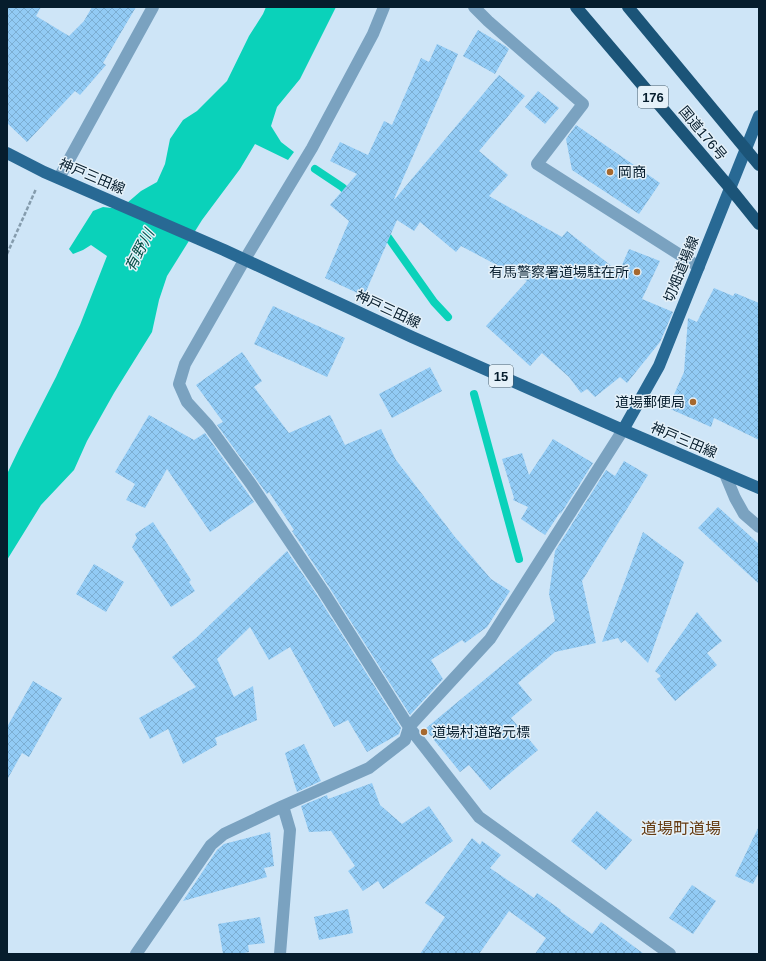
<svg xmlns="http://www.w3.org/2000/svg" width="766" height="961" font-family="Arial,'Noto Sans JP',sans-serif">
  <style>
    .water { fill: #0ad2ba }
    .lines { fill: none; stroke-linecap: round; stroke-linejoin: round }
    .stream { stroke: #0ad2ba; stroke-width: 8 }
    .building { fill: url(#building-cross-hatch) }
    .path { stroke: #859cad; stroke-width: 2.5; stroke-dasharray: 4 2; stroke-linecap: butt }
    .minor { stroke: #7aa2c0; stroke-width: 12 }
    .major { stroke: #286994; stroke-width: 12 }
    .highway { stroke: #1b5478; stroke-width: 12 }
    .poi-dot { fill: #a6682e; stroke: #e5f1f9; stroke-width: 1.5 }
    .labels { text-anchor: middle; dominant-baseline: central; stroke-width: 3; stroke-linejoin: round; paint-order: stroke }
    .shield { fill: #e5f1f9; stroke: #495d6a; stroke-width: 1 }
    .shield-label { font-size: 13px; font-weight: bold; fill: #061d2d }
    .street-label { font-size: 14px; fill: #061d2d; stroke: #e5f1f9 }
    .poi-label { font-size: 14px; fill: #061d2d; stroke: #e5f1f9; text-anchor: start }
    .water-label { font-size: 15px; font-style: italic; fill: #065046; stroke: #e5f1f9 }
    .quarter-label { font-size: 16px; fill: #653b12; stroke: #e5f1f9 }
  </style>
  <defs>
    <pattern id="building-cross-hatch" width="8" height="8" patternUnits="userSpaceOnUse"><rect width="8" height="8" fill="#92cbf5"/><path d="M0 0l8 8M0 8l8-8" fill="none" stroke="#7caed2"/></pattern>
  </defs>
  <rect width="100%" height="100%" fill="#cee5f7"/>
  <path class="water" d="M266 7H336L300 79 277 107 271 126 281 142 294 152 288 160 255 144 240 169 202 220 167 276 159 300 152 332 114 393 87 441 74 470 41 505 7 560V474L19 449 56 377 80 325 107 256 91 245 83 250 73 254 69 249 93 211 103 207 120 209 141 191 157 182 165 164 170 139 183 120 197 111 227 81 249 36 263 14Z"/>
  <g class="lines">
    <path class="stream" d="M315 169 342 187 352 196
      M383 230 434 302 448 317
      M474 394 519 559"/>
  </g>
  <path class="building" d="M7 7H41L36 16 69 36 84 21 92 7H136L103 63 106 65 80 95 75 91 27 142 7 123Z
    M478 30 505 46 509 49 495 74 463 56Z
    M437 44 458 54 394 199H395L499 75 525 96 479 151 508 175 489 196 562 237 567 231 619 272 629 249 660 261 642 299 673 312 660 342 627 383 620 377 595 397 587 389 581 393 569 377 542 353 530 366 486 326 527 281 461 246 456 252 420 222 414 231 397 220 364 296 325 278 349 221 330 205 357 174 330 161 340 142 368 155 384 121 392 125 421 58 429 62Z
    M538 91 559 108 545 124 525 107Z
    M576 125 660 183 639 214 572 170 566 139Z
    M714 288 733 296 735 293 759 303V440L714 418 711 427 668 408 684 372 688 318 697 322Z
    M273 306 345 338 327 377 254 344Z
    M242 352 262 381 254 387 289 433 330 415 345 445 381 429 396 460 455 537 491 579 510 591 487 627 465 643 462 640 431 660 443 679 410 715 329 587 292 531 294 530 269 492 267 494 217 425 223 422 196 385Z
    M430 367 442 391 392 418 379 394Z
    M149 415 194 440 205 433 254 502 210 532 167 469 145 508 126 500 135 484 115 472Z
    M553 439 593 463 560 515 561 511 545 535 521 519 528 507 513 500 514 498 502 459 522 453 529 475Z
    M624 461 648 475 582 581 596 643 555 652 518 683 532 700 511 718 538 750 490 790 469 765 460 772 425 729 555 621 549 594 555 551 606 470 615 476Z
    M718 507 759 544V584L698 528Z
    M153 522 191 580 189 582 195 591 171 607 132 547 137 538 135 534Z
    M643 532 684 562 648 663 625 640 621 643 618 638 602 642Z
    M287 551 317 595 401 728 399 734 367 752 348 720 334 727 290 647 269 660 250 627 217 659 219 663 234 697 253 686 257 720 215 738 217 743H216L217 745 183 764 168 729 150 739 139 718 196 687 172 657 196 638Z
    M94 564 124 582 106 612 76 594Z
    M697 612 722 641 707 653 717 665 675 701 657 679 661 676 655 671Z
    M33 681 62 698 29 757 22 753 7 780V727Z
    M304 744 321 781 297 792 285 753Z
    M372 783 380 805 402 824 429 806 453 841 383 889 378 881 363 891 348 871 355 866 331 831 309 832 301 806 327 795 328 799Z
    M597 811 632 840 606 870 571 841Z
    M759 826V872L753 884 735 876Z
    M270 832 274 866 264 868 267 877 183 901 217 850 224 844Z
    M472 838 480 845 482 841 501 855 490 868 534 898 537 893 561 910 560 911 592 934 601 922 644 954H535L546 938 509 911 479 954H420L445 917 425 903Z
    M692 885 716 901 693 934 669 918Z
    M348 909 353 933 319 940 314 917Z
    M260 917 265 943 248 945 249 952 239 954H223L218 924Z"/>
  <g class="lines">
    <path class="path" d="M7 254 36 189"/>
    <path class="minor" d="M384 7 373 34 312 148 245 259 185 364 179 384 187 402 208 425 251 484 323 591 409 727 479 817 670 954
      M474 7 488 21 583 104 537 164 699 267
      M59 178 153 7
      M725 474 735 498 744 514 759 527
      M136 954 211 845 224 834 283 806 369 768 405 740 409 727 490 639 623 430
      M280 954 290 830 283 806"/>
    <path class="major" d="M7 153 44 172 224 250 412 337 623 430 759 488
      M623 430 659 366 759 116"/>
    <path class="highway" d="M576 7 730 188 759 224
      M628 7 759 165"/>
  </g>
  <g class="poi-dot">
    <circle cx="610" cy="172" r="4"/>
    <circle cx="637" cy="272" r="4"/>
    <circle cx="693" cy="402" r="4"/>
    <circle cx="424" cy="732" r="4"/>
  </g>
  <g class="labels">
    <g class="shield">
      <rect x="638" y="86" width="30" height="22" rx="3"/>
      <rect x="489" y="365" width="24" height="22" rx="3"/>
    </g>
    <g class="shield-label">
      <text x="653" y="97">176</text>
      <text x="501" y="376">15</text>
    </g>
    <g class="street-label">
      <text transform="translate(703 133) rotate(50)">国道176号</text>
      <text transform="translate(92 176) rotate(23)">神戸三田線</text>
      <text transform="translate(681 269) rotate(-68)">切畑道場線</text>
      <text transform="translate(388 309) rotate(25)">神戸三田線</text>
      <text transform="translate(684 440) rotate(23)">神戸三田線</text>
    </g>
    <g class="poi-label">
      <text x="618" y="172">岡商</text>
      <text x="629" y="272" text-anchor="end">有馬警察署道場駐在所</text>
      <text x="685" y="402" text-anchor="end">道場郵便局</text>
      <text x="432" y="732">道場村道路元標</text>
    </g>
    <g class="water-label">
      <text transform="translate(139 250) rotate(-62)">有野川</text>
    </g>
    <g class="quarter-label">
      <text x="681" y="828">道場町道場</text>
    </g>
  </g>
  <rect width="766" height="961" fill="none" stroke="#061d2d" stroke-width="16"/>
</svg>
